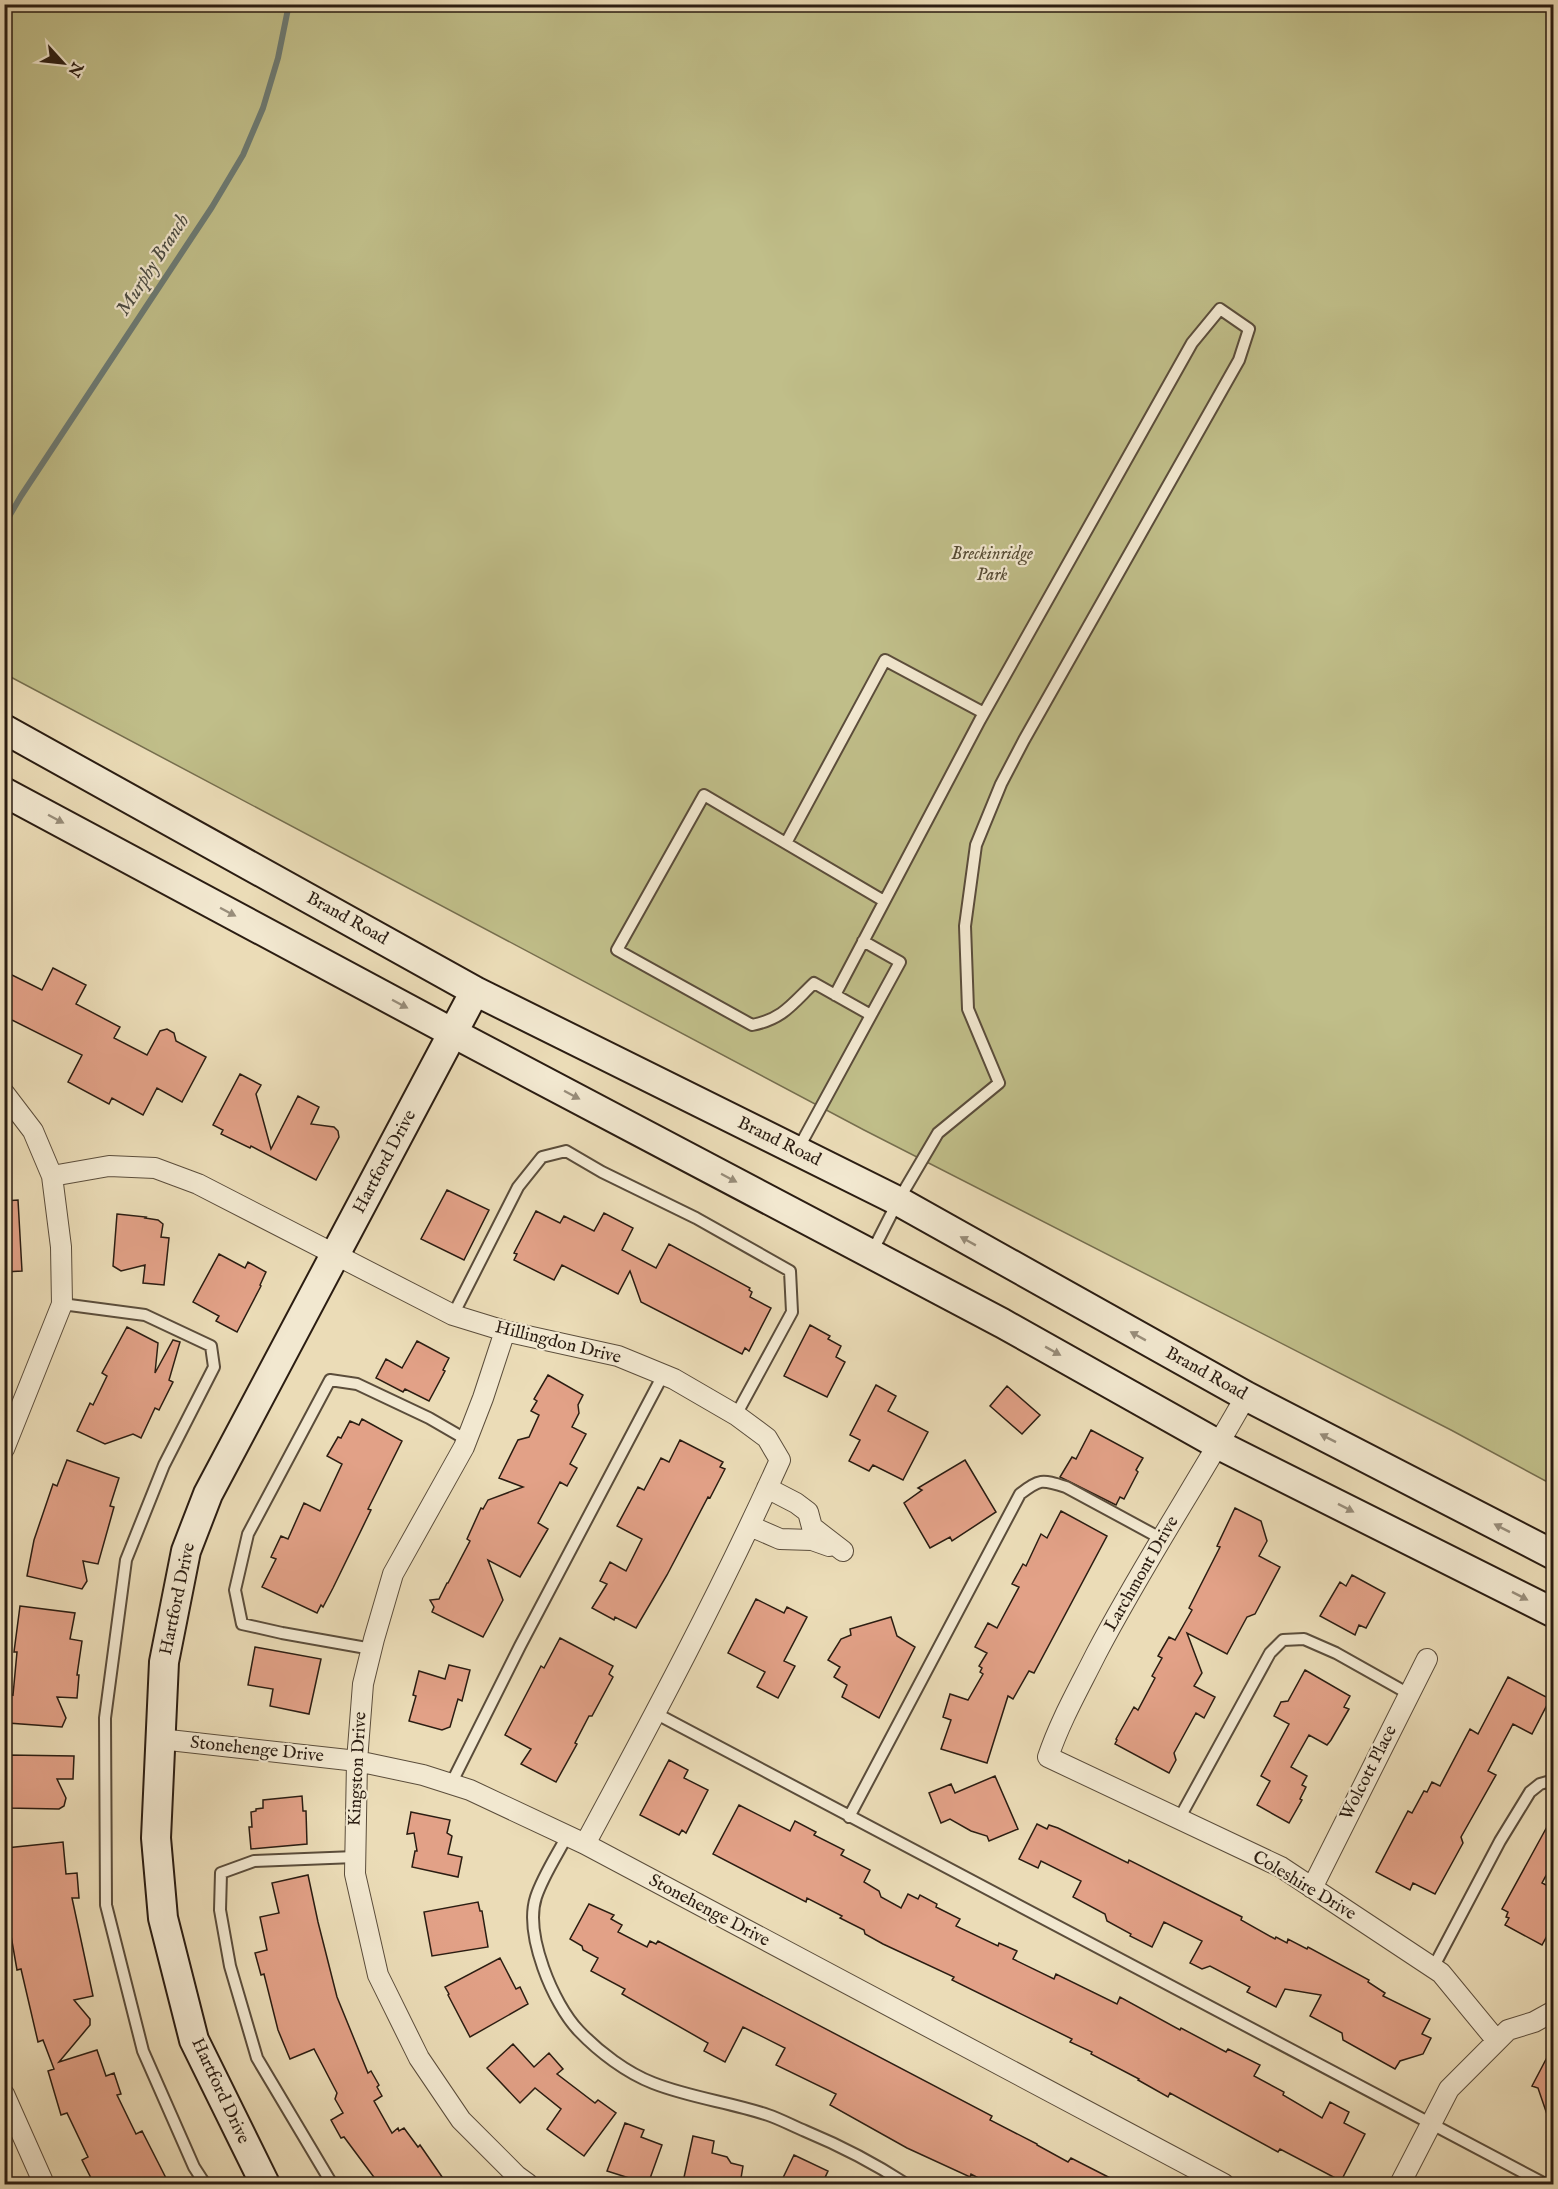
<svg xmlns="http://www.w3.org/2000/svg" width="1558" height="2189" font-family="'IM FELL English',serif">
  <style>
    .green { fill: #c0be89; stroke: #766e4e; stroke-width: 1.5 }
    .lines { fill: none; stroke-linecap: round; stroke-linejoin: round }
    .stream { stroke: #6d7b74; stroke-width: 6 }
    .building { fill: #e2a187; stroke: #2b1d12; stroke-width: 1.5 }
    .lane-casing { stroke: #5b4d3b; stroke-width: 14 }
    .street-casing { stroke: #5b4d3b; stroke-width: 22 }
    .secondary-casing { stroke: #2b1d12; stroke-width: 32 }
    .lane { stroke: #f2e8d0; stroke-width: 10 }
    .street { stroke: #f2e8d0; stroke-width: 20 }
    .secondary { stroke: #f2e8d0; stroke-width: 28 }
    .oneway { fill: #988d7a }
    .labels { text-anchor: middle; dominant-baseline: central; stroke-width: 4.5; stroke-linejoin: round; paint-order: stroke }
    .park-label { font-size: 18px; font-style: italic; fill: #584d36; stroke: #f2e8d0 }
    .street-label { font-size: 18px; fill: #2b1d12; stroke: #f2e8d0 }
    .water-label { font-size: 20px; font-style: italic; fill: #4c4c43; stroke: #f2e8d0 }
  </style>
  <rect width="100%" height="100%" fill="#ebdcb7"/>
  <filter id="stains"><feTurbulence type="fractalNoise" baseFrequency=".00333" numOctaves="4"/><feColorMatrix values="0 0 0 0 .2 0 0 0 0 .09 0 0 0 0 .02 0 0 0 .5 -.17"/></filter>
  <radialGradient id="worn" r=".72"><stop offset=".6" stop-color="#630" stop-opacity="0"/><stop offset="1" stop-color="#630" stop-opacity=".3"/></radialGradient>
  <path class="green" d="M4 5H1553V1485L1451 1430 864 1130 5 674Z"/>
  <g class="lines">
    <path class="stream" d="M4 525 21 496 212 207 243 155 263 108 278 58 289 4"/>
  </g>
  <path class="building" d="M53 968 86 985 76 1004 120 1027 114 1038 147 1055 160 1031 167 1029 174 1033 176 1041 206 1057 182 1102 157 1088 143 1115 112 1098 109 1104 68 1082 82 1055 4 1016V971L42 990Z
    M240 1074 261 1085 256 1094 271 1149 298 1096 319 1107 311 1124 334 1127 338 1131 339 1137 316 1180 251 1146 250 1148 221 1134 223 1130 213 1125Z
    M447 1190 489 1210 464 1260 421 1239Z
    M18 1200 22 1271 4 1272V1201Z
    M536 1211 560 1223 564 1216 594 1231 604 1213 633 1228 622 1250 656 1268 669 1244 750 1288 749 1290 752 1292 750 1297 771 1308 749 1351 745 1348 742 1354 641 1302 630 1271 618 1294 562 1265 554 1280 514 1260 517 1254 514 1253Z
    M117 1214 146 1217 145 1218 158 1220 163 1224 161 1237 169 1238 164 1285 143 1283 145 1265 121 1271 113 1266Z
    M219 1254 245 1268 248 1262 266 1272 260 1285 261 1286 237 1332 216 1321 219 1316 193 1302Z
    M810 1325 830 1336 828 1339 841 1346 836 1357 845 1362 827 1397 784 1376Z
    M127 1327 158 1343 155 1373 173 1340 180 1342 169 1380 173 1382 159 1410 155 1408 141 1438 133 1434 105 1444 77 1431 90 1403 93 1405 107 1376 102 1373Z
    M417 1341 449 1358 443 1370 445 1371 429 1401 405 1389 403 1392 376 1378 386 1359 402 1368Z
    M548 1375 583 1395 578 1405 579 1413 572 1427 586 1434 570 1464 577 1468 567 1486 560 1482 538 1523 548 1529 520 1577 488 1560 503 1600 483 1637 432 1612 434 1607 430 1600 439 1599 447 1583H448L470 1541 467 1539 481 1508 483 1509 488 1500 523 1487 499 1478 518 1440 529 1437 539 1415 531 1411 537 1401 534 1399Z
    M876 1385 896 1396 888 1411 928 1432 903 1480 873 1465 869 1471 849 1461 860 1440 850 1435Z
    M1007 1386 1040 1415 1022 1434 990 1406Z
    M362 1419 402 1441 368 1509 371 1510 333 1588 323 1607 321 1605 317 1613 262 1587 276 1559 271 1557 281 1536 288 1539 304 1503 320 1511 342 1464 327 1456 338 1437 341 1438 350 1421 359 1425Z
    M1091 1430 1143 1458 1136 1470 1138 1472 1124 1499 1120 1497 1116 1505 1060 1477 1072 1457 1076 1459Z
    M680 1440 723 1462 720 1467 725 1469 710 1498 708 1497 667 1575 636 1628 615 1617 614 1620 592 1608 607 1584 600 1581 610 1562 626 1571 642 1539 617 1526 638 1487 644 1490 661 1458 669 1462Z
    M67 1460 119 1478 110 1506 114 1507 98 1564 83 1561 87 1581 82 1589 27 1576 34 1540 53 1484 57 1486Z
    M965 1460 996 1512 952 1541 950 1537 930 1548 904 1503 922 1490 918 1488Z
    M1235 1508 1261 1521 1267 1541 1259 1556 1280 1567 1255 1614 1247 1617 1227 1654 1187 1633 1202 1673 1194 1686 1215 1697 1204 1718 1196 1713 1174 1753 1176 1760 1169 1773 1115 1744 1117 1740 1116 1739 1134 1707 1138 1710 1155 1678 1152 1676 1162 1658 1158 1656 1169 1637 1175 1640 1192 1610 1189 1608 1220 1547 1217 1546Z
    M1061 1511 1107 1536 1034 1673 1029 1671 1013 1699 1008 1696 987 1763 941 1749 951 1720 943 1717 950 1694 968 1700 983 1674 980 1672 982 1668 979 1666 987 1653 975 1647 988 1623 997 1628 1019 1587 1012 1584 1023 1564 1026 1566 1041 1534 1047 1538Z
    M1352 1575 1385 1593 1366 1628 1359 1625 1355 1635 1320 1616 1340 1582 1346 1586Z
    M756 1599 784 1613 787 1607 807 1617 784 1661 795 1666 778 1698 757 1687 765 1672 728 1653Z
    M20 1606 75 1613 70 1639 82 1641 77 1675H79L77 1698 57 1697 66 1718 62 1727 8 1723 11 1694 13 1695 17 1652H14Z
    M891 1617 897 1636 915 1647 879 1718 842 1697 847 1685 834 1677 840 1667 828 1660 841 1639 851 1635 850 1629Z
    M560 1638 613 1666 609 1674 613 1677 592 1716H589L575 1743 577 1744 556 1782 521 1764 531 1749 505 1735 541 1666 544 1668Z
    M255 1647 321 1659 309 1714 270 1706 273 1689 248 1685Z
    M449 1665 470 1670 462 1701 458 1699 450 1727 442 1730 409 1721 416 1696 413 1695 419 1671 445 1679Z
    M1305 1670 1350 1696 1344 1707 1349 1709 1331 1740 1327 1745 1309 1735 1291 1767 1307 1776 1302 1785 1306 1787 1300 1799 1302 1800 1289 1823 1257 1805 1270 1781 1261 1776 1289 1724 1274 1716 1281 1702 1288 1701Z
    M1508 1677 1550 1699 1532 1734 1513 1724 1488 1771 1496 1775 1461 1837 1463 1843 1435 1894 1413 1883 1410 1890 1376 1872 1408 1811 1412 1813 1424 1791 1427 1792 1432 1782 1440 1786 1470 1729 1478 1734Z
    M7 1755 74 1756 73 1779H57L66 1798 64 1806 59 1809 7 1808Z
    M669 1760 688 1770 684 1778 708 1790 686 1833 682 1830 679 1835 640 1815Z
    M995 1776 1018 1829 989 1841 987 1836 971 1831 950 1819 941 1823 929 1793 951 1784 955 1793Z
    M302 1796 303 1811H306L307 1844 251 1849 249 1827H252L251 1812 256 1811V1809L263 1808V1800Z
    M739 1805 790 1831 795 1821 816 1832 814 1835 844 1850 841 1855 870 1870 864 1882 879 1891 881 1897 901 1908 908 1894 918 1899 920 1895 937 1904 936 1907 960 1919 956 1926 998 1946 999 1943 1017 1951 1013 1959 1054 1979 1056 1974 1117 2004 1120 1997 1180 2030 1181 2028 1226 2052 1228 2049 1260 2065 1254 2076 1284 2092 1283 2095 1322 2118 1330 2102 1349 2112 1344 2123 1365 2134 1341 2181 1280 2149 1278 2152 1170 2093 1168 2097 1138 2080 1139 2079 1091 2054 1092 2052 1070 2042 1072 2039 952 1980 954 1977 883 1944 865 1934 864 1930 840 1918 842 1916 807 1898 806 1902 713 1854Z
    M411 1812 450 1820 447 1833 452 1836 448 1854 462 1857 458 1877 412 1867 415 1851H417L414 1833 407 1834Z
    M1554 1814V1861L1542 1883 1554 1889V1923L1542 1945 1505 1925 1509 1918 1506 1917 1508 1912 1502 1909Z
    M1037 1824 1047 1829 1049 1825 1058 1828 1128 1863 1129 1860 1242 1917 1241 1920 1275 1939 1276 1937 1287 1943 1288 1939 1307 1949 1308 1947 1369 1980 1368 1982 1385 1993 1383 1996 1430 2019 1422 2034 1431 2038 1423 2054 1400 2061 1395 2069 1343 2040 1342 2033 1310 2016 1321 1995 1285 1989 1276 2007 1247 1992 1250 1987 1210 1966 1202 1969 1190 1963 1202 1941 1164 1922 1152 1947 1130 1936 1131 1934 1107 1921 1105 1914 1073 1897 1081 1881 1041 1861 1038 1868 1019 1859Z
    M63 1842 66 1874 77 1873 79 1898H72L93 1996 74 2000 90 2019V2025L59 2062 97 2050 106 2076 114 2073 121 2094 117 2095 136 2134 142 2131 169 2184H94L82 2160 88 2157 67 2113 61 2115 48 2071 54 2069 43 2040 38 2042 21 1969 17 1970 4 1896 6 1848Z
    M308 1875 318 1922 337 1997 368 2073 371 2071 379 2085 377 2087 382 2096 374 2101 392 2133 398 2128 399 2131 404 2128 418 2147 420 2145 447 2184H379L344 2137 341 2138 331 2120 343 2113 335 2099 337 2093 314 2049 290 2059 278 2030 264 1974 261 1975 255 1953 267 1950 260 1917 279 1913 272 1883Z
    M478 1902 480 1911H482L488 1947 432 1956 424 1912Z
    M589 1904 614 1915 611 1919 622 1925 618 1932 647 1947 650 1941 656 1944 658 1941 992 2116 990 2120 1037 2144V2145L1068 2162 1071 2158 1122 2184H990L971 2174 970 2177 907 2148 830 2105 836 2094 776 2065 785 2048 743 2027 725 2062 704 2051 708 2043 622 1994 625 1989 591 1971 598 1958 583 1950 582 1946 570 1939Z
    M500 1958 516 1989 520 1987 528 2004 470 2037 448 1995 449 1994 445 1987Z
    M513 2044 534 2067 549 2053 563 2069 557 2074 595 2103 598 2100 616 2113 584 2156 547 2129 561 2109 535 2088 520 2103 487 2068Z
    M1554 2044V2125L1551 2126 1538 2088 1532 2086Z
    M625 2123 644 2130 641 2137 662 2145 648 2184 607 2171Z
    M693 2136 714 2141 712 2153 727 2157 731 2163 743 2166 740 2184H696L683 2182Z
    M794 2155 828 2171 822 2184H780Z"/>
  <g class="lines">
    <g class="lane-casing">
      <path id="lane" d="M786 843 885 660 984 713
        M835 995 980 720 1192 343 1220 309 1249 329 1239 360 1024 740 1001 784 976 845 965 926 968 1009 999 1083 938 1133 898 1201 871 1254
        M871 1015 814 983C792 1004 783 1019 752 1025L617 950 704 795 884 901
        M797 1151 900 962 863 941
        M62 1304 145 1315 211 1346 214 1367 164 1465 126 1560 105 1718 106 1905 143 2051 194 2167 205 2184
        M453 1315 518 1187 542 1157 566 1151 602 1172 696 1218 790 1271 792 1312 736 1415
        M372 1649 282 1633 242 1624 235 1590 248 1534 330 1380 357 1384 429 1418 467 1440
        M655 1713 1545 2184
        M451 1784 520 1646 663 1375
        M849 1817 1020 1494C1040 1479 1041 1479 1066 1487L1162 1539
        M1179 1819 1270 1653 1283 1640 1304 1639 1336 1653 1409 1694
        M567 1836C557 1855 543 1876 536 1897 524 1934 553 2004 579 2031 599 2052 627 2073 653 2083 691 2098 730 2102 768 2115 780 2119 793 2126 805 2131 841 2146 874 2163 906 2184
        M1433 1968 1500 1841 1530 1792 1540 1784 1554 1780
        M332 2184 257 2058 230 1966 220 1910 221 1873 254 1861 355 1857"/>
    </g>
    <g class="street-casing">
      <path id="street" d="M4 1093 33 1131 52 1176 61 1247 62 1304 4 1449
        M52 1176 109 1166 155 1168 198 1184 453 1315 505 1331 618 1356 674 1379 736 1415 767 1438 780 1460C721 1591 653 1718 585 1844
        M505 1331 483 1398 464 1447 393 1574 374 1639 363 1684 357 1761 355 1874 378 1975 419 2058 461 2120 517 2176 528 2184
        M1246 1396C1197 1483 1142 1566 1096 1654 1079 1688 1060 1721 1048 1757L1281 1867 1441 1973 1497 2041
        M767 1488 796 1503 808 1512 812 1527 843 1551
        M750 1526 780 1539 812 1540 829 1546
        M160 1739 357 1761 423 1775 470 1790 585 1844 1224 2184
        M1312 1888 1427 1659
        M4 2094 44 2184
        M1400 2184 1449 2089 1508 2030 1534 2022 1554 2011"/>
    </g>
    <g class="secondary-casing">
      <path id="secondary" d="M4 729 475 991 898 1201 1246 1396 1554 1555
        M4 792 453 1033 1002 1323 1219 1445 1554 1613
        M265 2184 194 2040 163 1918 156 1838 164 1662 186 1551 208 1494 475 991"/>
    </g>
    <use href="#lane" class="lane"/>
    <use href="#street" class="street"/>
    <use href="#secondary" class="secondary"/>
  </g>
  <defs><path id="oneway-solid" d="M-6-.8H1V-3.2L6.5 0L1 3.2V.8H-6Z" transform="scale(1.5)"/></defs>
  <g class="oneway">
    <use href="#oneway-solid" transform="translate(56 819) rotate(28)"/>
    <use href="#oneway-solid" transform="translate(228 912) rotate(28)"/>
    <use href="#oneway-solid" transform="translate(400 1004) rotate(28)"/>
    <use href="#oneway-solid" transform="translate(572 1095) rotate(28)"/>
    <use href="#oneway-solid" transform="translate(729 1178) rotate(28)"/>
    <use href="#oneway-solid" transform="translate(968 1241) rotate(-151)"/>
    <use href="#oneway-solid" transform="translate(1138 1336) rotate(-151)"/>
    <use href="#oneway-solid" transform="translate(1053 1351) rotate(29)"/>
    <use href="#oneway-solid" transform="translate(1328 1438) rotate(-153)"/>
    <use href="#oneway-solid" transform="translate(1346 1508) rotate(27)"/>
    <use href="#oneway-solid" transform="translate(1502 1528) rotate(-153)"/>
    <use href="#oneway-solid" transform="translate(1520 1596) rotate(27)"/>
  </g>
  <g class="labels">
    <g class="park-label">
      <text x="992" y="554">Breckinridge<tspan x="992" dy="21">Park</tspan></text>
    </g>
    <g class="street-label">
      <text transform="translate(347 919) rotate(29)">Brand Road</text>
      <text transform="translate(779 1142) rotate(26)">Brand Road</text>
      <text transform="translate(385 1162) rotate(-62)">Hartford Drive</text>
      <text transform="translate(558 1343) rotate(14)">Hillingdon Drive</text>
      <text transform="translate(1206 1374) rotate(29)">Brand Road</text>
      <text transform="translate(1142 1574) rotate(-60)">Larchmont Drive</text>
      <text transform="translate(178 1599) rotate(-78)">Hartford Drive</text>
      <text transform="translate(257 1750) rotate(6)">Stonehenge Drive</text>
      <text transform="translate(358 1769) rotate(-87)">Kingston Drive</text>
      <text transform="translate(1369 1773) rotate(-63)">Wolcott Place</text>
      <text transform="translate(1304 1886) rotate(31)">Coleshire Drive</text>
      <text transform="translate(709 1911) rotate(28)">Stonehenge Drive</text>
      <text transform="translate(220 2091) rotate(65)">Hartford Drive</text>
    </g>
    <g class="water-label">
      <text transform="translate(153 265) rotate(-57)">Murphy Branch</text>
    </g>
  </g>
  <rect width="1558" height="2189" fill="none" stroke="#ebdcb7" stroke-width="24"/>
  <rect x="6" y="6" width="1546" height="2177" fill="none" stroke="#2b1d12" stroke-width="3"/>
  <rect x="12" y="12" width="1534" height="2165" fill="none" stroke="#2b1d12" stroke-width="1.5"/>
  <g transform="translate(63 63) rotate(117)" stroke="#f2e8d0" stroke-width="4.5" paint-order="stroke">
  <path d="M0-4.5L10 22L0 15L-10 22Z" fill="#2b1d12"/>
  <text y="-9" font-size="16" font-weight="bold" text-anchor="middle" fill="#2b1d12">N</text>
  </g>
  <rect width="100%" height="100%" filter="url(#stains)"/>
  <rect width="100%" height="100%" fill="url(#worn)"/>
</svg>
